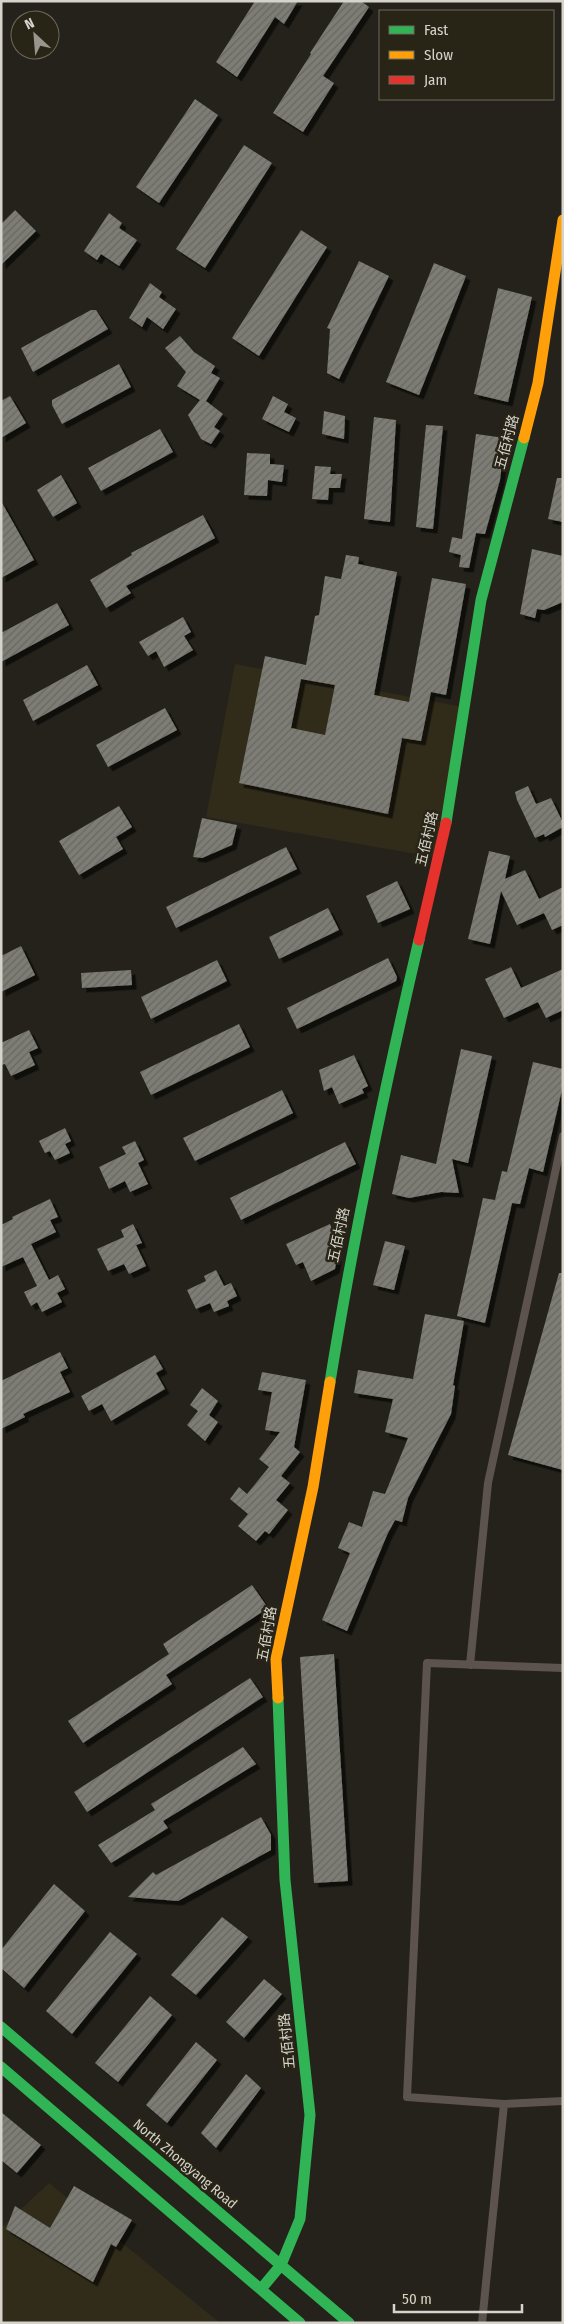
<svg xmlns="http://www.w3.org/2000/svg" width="564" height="2324" font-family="'Fira Sans Condensed','Noto Sans SC',sans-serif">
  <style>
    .built { fill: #312c19 }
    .building { fill: url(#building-hatch); fill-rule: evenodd; filter: url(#shadow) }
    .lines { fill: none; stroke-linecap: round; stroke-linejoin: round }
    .lane { stroke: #5c534e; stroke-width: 8 }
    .fast { stroke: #30b455; stroke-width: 11 }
    .slow { stroke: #ff9f0a; stroke-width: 11 }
    .jam { stroke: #e5322d; stroke-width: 11 }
    .labels { text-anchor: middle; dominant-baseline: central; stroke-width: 5; stroke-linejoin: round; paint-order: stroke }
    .street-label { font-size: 14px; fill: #d5d3cb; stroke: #282517 }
  </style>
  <defs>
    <pattern id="building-hatch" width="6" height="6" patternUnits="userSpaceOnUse" patternTransform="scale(1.25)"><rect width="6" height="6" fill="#7d7c75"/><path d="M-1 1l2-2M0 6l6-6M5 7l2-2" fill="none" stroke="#686761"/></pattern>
    <filter id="shadow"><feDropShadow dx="4.5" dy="4.5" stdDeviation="0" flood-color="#0009"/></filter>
  </defs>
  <rect width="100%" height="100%" fill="#24221b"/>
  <path class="built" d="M235 664 463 707 433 857 206 817Z
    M49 2183 220 2323H1V2228Z"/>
  <path class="building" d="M255 1H298L284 24 275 17 237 77 216 62Z
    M344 1H361L369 7 323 76 334 83 303 132 273 113 311 54 310 53Z
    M195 99 218 115 159 203 136 187Z
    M244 145 272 163 205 268 176 249Z
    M15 210 36 231 1 265V224Z
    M109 213 122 223 119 228 137 240 119 266 101 254 97 260 84 251Z
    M301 230 327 247 259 356 232 338Z
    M359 261 389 276 339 379 327 373 330 329 327 328Z
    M434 263 466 276 419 395 386 382Z
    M150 283 162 292 159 297 176 309 163 329 147 317 142 327 129 318Z
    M498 288 532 297 508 402 474 394Z
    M91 310H96L108 329 33 372 21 348Z
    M180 336 194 352 215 366 211 373 220 378 206 401 223 414 214 427 220 431 211 444 201 439 188 415 200 400 177 386 186 372 165 348Z
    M119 364 131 387 62 424 52 405V400Z
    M10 396 26 423 1 438V401Z
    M273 396 288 404 284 412 296 418 289 432 262 419Z
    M324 411 345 416 344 439 322 434Z
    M374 417 396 420 390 522 364 519Z
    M426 425 443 426 433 529 416 527Z
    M160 429 173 452 101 491 88 468Z
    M476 434 505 438 500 480 485 534 476 533 469 568 459 567 461 555 449 552 452 537 462 539Z
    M247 453 270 454V464L284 465 282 482 268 480 267 496 244 495Z
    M315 466 331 467 330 474H342L340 488H329L328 500 312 499Z
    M61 475 77 503 53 517 37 490Z
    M557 478H563V522L548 519Z
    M1 501 34 560 1 578Z
    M203 515 215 538 126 586 131 593 106 608 90 580 132 555 131 553Z
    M532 549 563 556V602L544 610 537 609 535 618 520 614Z
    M346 555 359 557 358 564 397 572 374 695 409 702 432 578 466 584 446 695 431 692 421 741 402 738 388 814 239 783 265 656 306 665 315 616 319 615 325 576 341 579ZM301 679 335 685 325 735 291 728Z
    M57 603 69 625 1 662V633Z
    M183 617 191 632 184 636 193 650 164 667 156 651 148 656 139 642Z
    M87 665 98 685 33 721 23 700Z
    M165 708 177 730 108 767 96 745Z
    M528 786 536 804 551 798 563 823V827L545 837 544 834 535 838 517 800 515 792Z
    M119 806 132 827 116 837 123 849 79 875 59 841Z
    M202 818 237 825 232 845 202 858 193 857Z
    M286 847 297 869 176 928 166 907Z
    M489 851 510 856 505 879 525 870 539 899 563 887V925L552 930 544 913 517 925 501 891 490 944 468 939Z
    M397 881 410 909 378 923 366 896Z
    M328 908 339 930 279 959 269 937Z
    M21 946 35 975 1 992V956Z
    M388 958 397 977 396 981 297 1029 287 1008Z
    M217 960 227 981 151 1019 141 997Z
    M511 967 521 988 563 969V1010L546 1018 538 1002 504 1018 485 979Z
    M131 970 132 985 82 988 81 973Z
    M239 1024 250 1047 151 1095 140 1072Z
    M29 1030 38 1048 29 1052 35 1065 11 1076 5 1064 1 1065V1043Z
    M461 1049 492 1056 468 1163 452 1159 459 1193 441 1192 409 1198 392 1194 401 1155 436 1164Z
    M354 1055 368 1086 362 1089 364 1093 339 1104 332 1087 324 1091 319 1070Z
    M533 1062 563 1069V1085L543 1172 529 1168 520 1204 512 1203 485 1323 457 1316 483 1198 495 1200 502 1171 507 1172Z
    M282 1090 293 1113 195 1161 183 1138Z
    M65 1128 71 1141 65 1144 70 1153 55 1160 50 1151 45 1153 39 1141Z
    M135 1141 144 1160 138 1163 148 1184 130 1192 125 1181 109 1189 99 1167 126 1154 122 1147Z
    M345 1142 356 1164 241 1220 230 1198Z
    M50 1199 58 1217 50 1220 56 1232 31 1244 49 1280 58 1275 65 1289 57 1293 62 1302 42 1312 37 1302 31 1306 24 1292 37 1286 23 1257 1 1267V1225L13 1219 12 1217Z
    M133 1224 142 1243 136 1245 146 1266 129 1274 124 1264 108 1271 97 1249 124 1237 121 1230Z
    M330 1224 339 1245 333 1249 337 1257 335 1269 311 1281 303 1262 296 1265 286 1244Z
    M385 1241 405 1246 394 1290 373 1285Z
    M216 1270 224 1286 231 1283 237 1296 227 1301 229 1306 214 1312 210 1303 196 1309 187 1290 206 1281 204 1276Z
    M559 1273H563V1470L508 1455Z
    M425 1314 464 1321 453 1385 455 1386 451 1414 408 1498 402 1522 395 1520 387 1535 347 1631 322 1620 350 1553 338 1548 349 1522 362 1527 373 1491 385 1494 408 1438 385 1432 393 1399 354 1393 358 1370 413 1379Z
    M60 1352 68 1368 60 1372 70 1392 23 1414 25 1417 1 1429V1381Z
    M155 1355 163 1369 156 1373 165 1389 111 1421 102 1404 89 1411 81 1396Z
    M262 1372 306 1380 294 1447 300 1452 281 1476 290 1483 276 1500 288 1510 269 1534 265 1531 256 1541 238 1526 248 1514 230 1499 239 1487 247 1494 269 1467 259 1459 280 1432 265 1430 272 1392 258 1390Z
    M202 1388 218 1401 209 1415 218 1422 205 1441 187 1425 198 1411 190 1405Z
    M252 1585 268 1608 166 1675 172 1684 83 1743 68 1721 169 1654 163 1644Z
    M334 1654 348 1881 314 1883 300 1657Z
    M250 1678 263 1697 87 1812 74 1792Z
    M243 1747 256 1764 163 1821 168 1828 111 1863 98 1845 155 1810 151 1804Z
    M261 1817 271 1835V1850L178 1901 128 1897 153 1872 156 1875Z
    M54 1884 85 1911 24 1988 1 1968V1950Z
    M222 1917 248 1937 196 1995 171 1975Z
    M110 1932 137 1954 72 2034 46 2011Z
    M264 1979 282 1994 244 2038 226 2022Z
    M150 1996 172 2015 118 2082 95 2063Z
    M196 2042 217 2060 167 2123 146 2105Z
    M246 2074 261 2088 216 2148 201 2133Z
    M1 2112 41 2145 17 2173 1 2160Z
    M74 2186 132 2220 116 2247 111 2244 93 2282 6 2229 15 2206 50 2228Z"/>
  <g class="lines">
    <path class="lane" d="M470 1665 488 1483 563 1136
      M563 1668 427 1663 407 2097 504 2104 563 2101
      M482 2323 504 2104"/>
    <path class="fast" d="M446 823 481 600 524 438
      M330 1382C354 1233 385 1086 419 940
      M1 2027 349 2323
      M1 2067 300 2323
      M261 2289 281 2265 300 2219 310 2115 285 1880 278 1698"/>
    <path class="slow" d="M524 438 538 383 563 220
      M278 1698 276 1659 313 1487 330 1382"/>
    <path class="jam" d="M419 940 446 823"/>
  </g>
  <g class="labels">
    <g class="street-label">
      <text transform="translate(507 442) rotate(-75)">五佰村路</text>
      <text transform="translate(427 839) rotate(-77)">五佰村路</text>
      <text transform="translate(339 1235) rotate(-78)">五佰村路</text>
      <text transform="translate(267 1634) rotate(-80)">五佰村路</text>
      <text transform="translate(287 2041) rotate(-96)">五佰村路</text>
      <text transform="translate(185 2164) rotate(40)">North Zhongyang Road</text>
    </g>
  </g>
  <rect width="564" height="2324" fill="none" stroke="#d5d3cb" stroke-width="5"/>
  <rect x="379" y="10" width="175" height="90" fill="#282517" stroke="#6d6b5f"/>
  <rect x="389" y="26" width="25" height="8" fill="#30b455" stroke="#6d6b5f"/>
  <text x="424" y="35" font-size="15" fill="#d5d3cb">Fast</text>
  <rect x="389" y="51" width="25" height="8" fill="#ff9f0a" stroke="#6d6b5f"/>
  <text x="424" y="60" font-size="15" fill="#d5d3cb">Slow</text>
  <rect x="389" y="76" width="25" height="8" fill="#e5322d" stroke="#6d6b5f"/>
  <text x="424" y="85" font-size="15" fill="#d5d3cb">Jam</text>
  <g transform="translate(35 35) rotate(334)"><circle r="24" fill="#282517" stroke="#6d6b5f"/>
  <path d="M0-4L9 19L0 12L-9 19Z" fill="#97958d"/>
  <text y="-8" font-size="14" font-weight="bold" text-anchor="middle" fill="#d5d3cb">N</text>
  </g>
  <path d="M394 2304v8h128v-8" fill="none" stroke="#d5d3cb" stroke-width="2.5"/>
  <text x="402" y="2304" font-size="15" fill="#d5d3cb" stroke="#282517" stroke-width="4" paint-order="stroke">50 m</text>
</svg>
